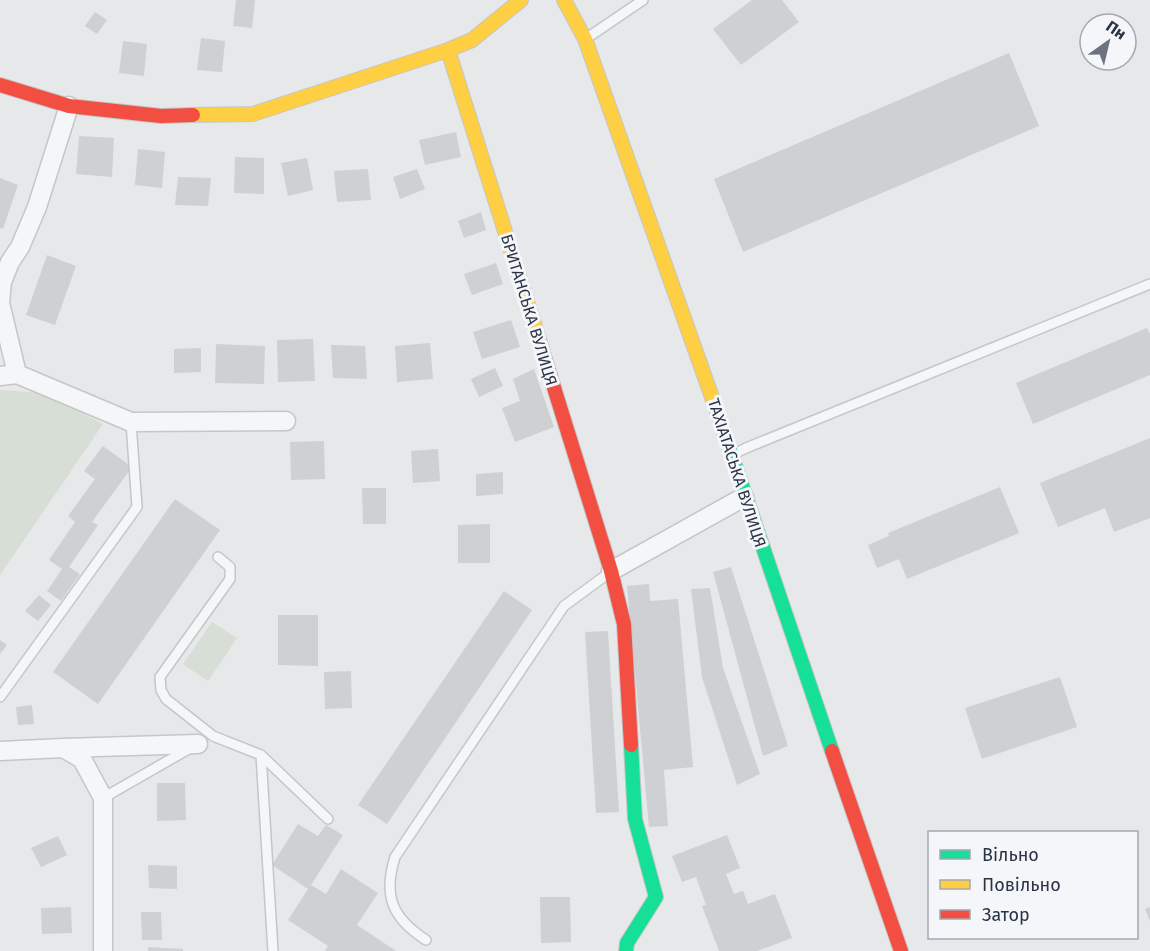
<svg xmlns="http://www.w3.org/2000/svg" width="1150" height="951" font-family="'Fira Sans',sans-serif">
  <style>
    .green { fill: #d6ded6 }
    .building { fill: #ced0d3 }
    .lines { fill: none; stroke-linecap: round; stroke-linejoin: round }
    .lane-casing { stroke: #c4c6c8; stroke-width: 12 }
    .street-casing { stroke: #c4c6c8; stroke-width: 21 }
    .fast-casing { stroke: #c4c6c8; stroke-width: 16 }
    .slow-casing { stroke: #c4c6c8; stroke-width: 16 }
    .jam-casing { stroke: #c4c6c8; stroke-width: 16 }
    .lane { stroke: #f5f6f7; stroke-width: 9 }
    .street { stroke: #f5f6f7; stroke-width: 18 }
    .fast { stroke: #16e098; stroke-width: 14 }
    .slow { stroke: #ffcf43; stroke-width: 14 }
    .jam { stroke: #f24e42; stroke-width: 14 }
    .labels { text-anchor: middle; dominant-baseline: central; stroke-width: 6; stroke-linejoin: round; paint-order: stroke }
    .street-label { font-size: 16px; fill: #2b3445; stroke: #f4f6f9 }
  </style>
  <rect width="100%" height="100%" fill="#e6e8ea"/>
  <path class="green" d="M0 390 44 393 103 424 0 575Z
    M212 622 237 638 208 681 183 664Z"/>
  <path class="building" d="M236 0H255L252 28 233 26Z
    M752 0H782L799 22 741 65 713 29Z
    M95 12 107 20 97 34 85 26Z
    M201 38 225 41 222 72 197 70Z
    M123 41 147 44 144 76 119 73Z
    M1009 53 1039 126 743 252 714 179Z
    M456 132 461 157 425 165 419 140Z
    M79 136 114 138 112 177 76 174Z
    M138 149 165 152 162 188 135 185Z
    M235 157 264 158V194L234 193Z
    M307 158 313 190 288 196 281 163Z
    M368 169 371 200 337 202 334 171Z
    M417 169 425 189 400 199 393 177Z
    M178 177 211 178 208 206 175 205Z
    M0 178 18 185 3 229 0 228Z
    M481 212 486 230 464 238 458 221Z
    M47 255 76 266 55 325 26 315Z
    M496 263 503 284 472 295 464 274Z
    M511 320 520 347 482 359 473 332Z
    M1147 328 1150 334V375L1033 424 1016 383Z
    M313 339 315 381 278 382 277 340Z
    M430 343 433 379 397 382 395 346Z
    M216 344 265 346 264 384 215 383Z
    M331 345 365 346 367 379 333 378Z
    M201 348V372L174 373V349Z
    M495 368 503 386 479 397 471 379Z
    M534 369 554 427 515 442 502 408 520 401 513 379Z
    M1150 438V518L1114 532 1105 508 1058 527 1040 483Z
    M324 441 325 479 291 480 290 442Z
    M103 446 132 467 92 522 98 525 69 567 80 574 61 601 47 591 62 569 49 560 75 522 68 516 95 479 84 471Z
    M438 449 440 481 413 483 411 451Z
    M503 472V494L476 496V474Z
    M1000 487 1019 533 907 579 899 559 877 568 868 545 889 536 888 533Z
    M362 488H386V524H363Z
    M175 499 220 530 98 704 53 672Z
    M490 524V563H458V525Z
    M731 567 788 746 763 756 713 572Z
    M649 584 650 601 678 599 693 767 664 770 668 826 649 827 627 586Z
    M710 588 723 668 760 774 737 785 702 677 691 589Z
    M504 591 532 610 387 824 358 805Z
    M39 595 51 605 38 621 25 611Z
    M278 615H318V666L278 665Z
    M608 631 619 812 596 813 585 632Z
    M0 640 7 645 0 654Z
    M351 671 352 708 325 709 324 672Z
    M1060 677 1077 727 982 759 965 708Z
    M32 705 34 724 18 725 16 707Z
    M157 783H185L186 820 157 821Z
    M298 824 318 836 326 825 343 835 311 885 326 894 341 869 378 893 357 925 396 951H325L328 946 288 920 308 889 272 865Z
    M727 835 740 868 726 874 734 894 743 891 748 904 775 894 792 938 757 951H719L702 906 706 905 696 877 682 882 672 856Z
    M58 836 67 855 41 867 31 848Z
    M148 865 177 866V889L149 888Z
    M540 897H570L571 942 541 943Z
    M71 907 72 933 42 934 41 908Z
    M1150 907V921L1145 909Z
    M141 912H161L162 940H142Z
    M148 947 183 949V951H148Z"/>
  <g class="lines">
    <g class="lane-casing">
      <path id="lane" d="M587 38 643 0
        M734 454 746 448 1150 284
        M218 557 230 567V579L160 677 161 690 166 699 213 736 261 755 328 819
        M0 697 137 507 131 422
        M261 755 273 951
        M103 798 192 747
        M426 940C392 918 383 896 395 857L564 606 609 573"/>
    </g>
    <g class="street-casing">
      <path id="street" d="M17 374 0 303 2 282 10 262 20 247 37 207 69 106
        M0 376 17 374 131 422 286 421
        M611 571 744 497
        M63 748 198 744
        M0 751 63 748 82 759 103 798V951"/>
    </g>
    <g class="fast-casing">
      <path id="fast" d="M714 403 832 751
        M626 951 627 943 656 897 635 819 631 745"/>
    </g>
    <g class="slow-casing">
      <path id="slow" d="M564 0 585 39 714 403
        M448 50 542 349
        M193 115 253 114 448 50 472 40 521 0"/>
    </g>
    <g class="jam-casing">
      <path id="jam" d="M0 85 69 106 161 116 193 115
        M542 349 611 571 624 624 631 745
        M832 751 901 951"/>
    </g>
    <use href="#lane" class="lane"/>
    <use href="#street" class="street"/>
    <use href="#fast" class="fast"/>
    <use href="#slow" class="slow"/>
    <use href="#jam" class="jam"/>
  </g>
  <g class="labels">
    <g class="street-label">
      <text transform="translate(529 310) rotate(73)">БРИТАНСЬКА ВУЛИЦЯ</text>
      <text transform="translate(737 473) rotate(72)">ТАХІАТАСЬКА ВУЛИЦЯ</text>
    </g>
  </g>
  <rect x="928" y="831" width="210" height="108" fill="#f4f6f9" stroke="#a4a8b1" stroke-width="1.5"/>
  <rect x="940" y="850" width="30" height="9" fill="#16e098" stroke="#a4a8b1" stroke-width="1.5"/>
  <text x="982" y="861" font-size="18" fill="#2b3445">Вільно</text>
  <rect x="940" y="880" width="30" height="9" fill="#ffcf43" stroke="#a4a8b1" stroke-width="1.5"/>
  <text x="982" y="891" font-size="18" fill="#2b3445">Повільно</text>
  <rect x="940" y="910" width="30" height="9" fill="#f24e42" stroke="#a4a8b1" stroke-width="1.5"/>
  <text x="982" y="921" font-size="18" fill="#2b3445">Затор</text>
  <g transform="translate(1108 42) rotate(34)"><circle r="28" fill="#f4f6f9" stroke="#a4a8b1" stroke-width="1.5"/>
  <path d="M0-4.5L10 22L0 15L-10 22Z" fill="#6c737f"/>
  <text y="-9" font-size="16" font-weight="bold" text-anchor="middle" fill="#2b3445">Пн</text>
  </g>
</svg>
